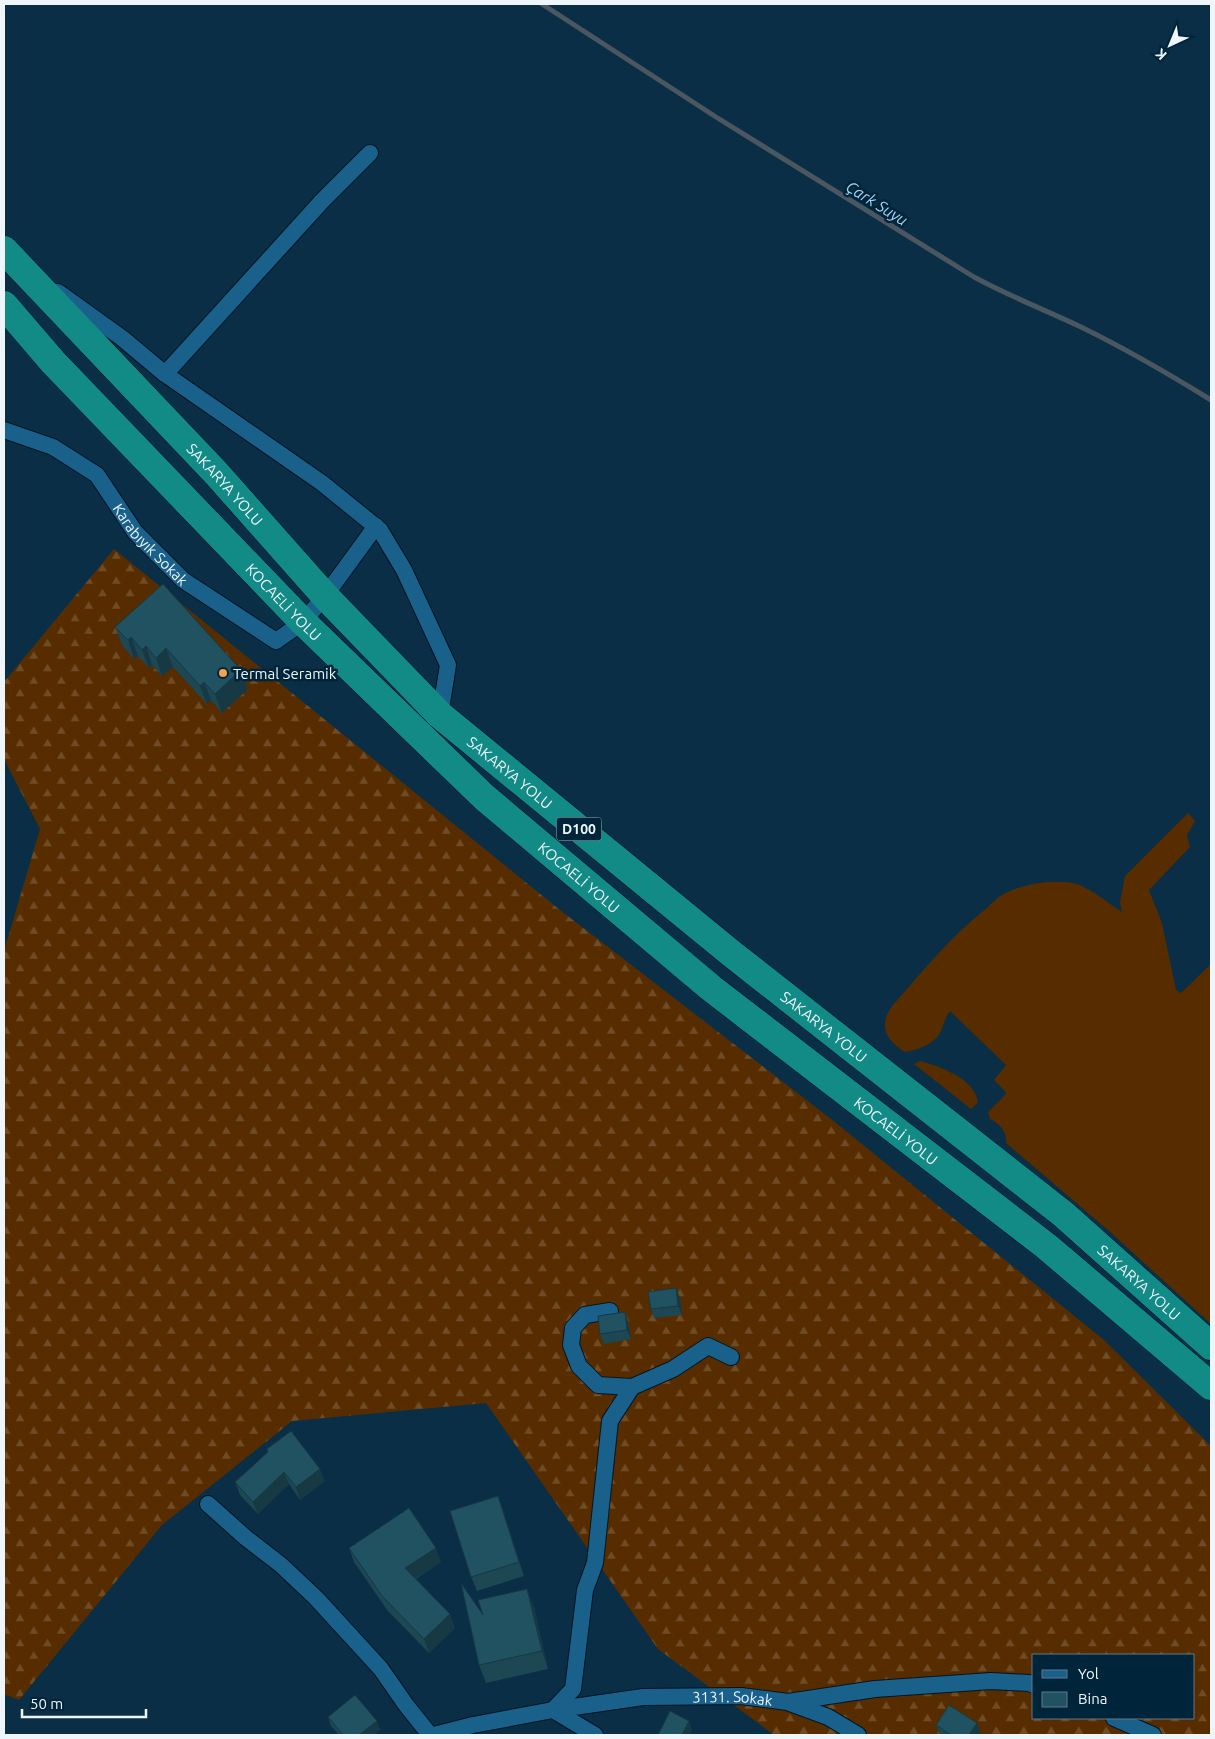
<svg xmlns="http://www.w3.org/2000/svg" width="1215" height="1739" font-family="Ubuntu,sans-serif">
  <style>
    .grass { fill: #572d00 }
    .forest { fill: url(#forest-firs); fill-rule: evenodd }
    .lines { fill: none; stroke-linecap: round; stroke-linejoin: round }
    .stream { stroke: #4b5760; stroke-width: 5 }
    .minor-casing { stroke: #021523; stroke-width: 18 }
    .trunk-casing { stroke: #021523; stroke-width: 29 }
    .minor { stroke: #19618b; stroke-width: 16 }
    .trunk { stroke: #128a86; stroke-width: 28 }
    .wall { fill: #1c4753 }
    .shaded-wall { fill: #163944 }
    .building { fill: #205261; stroke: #163944 }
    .poi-dot { fill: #f99f4d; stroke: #00243a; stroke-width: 2 }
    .labels { text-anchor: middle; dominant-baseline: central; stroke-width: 5; stroke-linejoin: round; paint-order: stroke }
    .shield { fill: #00243a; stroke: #a7b7c1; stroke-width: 1 }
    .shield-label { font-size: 14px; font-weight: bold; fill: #eff6fb }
    .street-label { font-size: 15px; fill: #eff6fb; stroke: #00243a }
    .poi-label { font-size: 15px; fill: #eff6fb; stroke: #00243a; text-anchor: start }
    .water-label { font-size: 16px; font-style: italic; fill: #a4d4f6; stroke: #00243a }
  </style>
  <defs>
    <pattern id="forest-firs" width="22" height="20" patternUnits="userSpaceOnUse" patternTransform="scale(1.25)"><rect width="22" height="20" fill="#572d00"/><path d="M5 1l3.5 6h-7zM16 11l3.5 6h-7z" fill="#6f4c26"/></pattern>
  </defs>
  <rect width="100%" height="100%" fill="#092e45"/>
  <path class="grass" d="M1188 813 1195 821 1187 835 1190 847 1149 890 1162 923 1176 990 1181 993 1211 964V1324L1109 1231 1006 1143C1007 1131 1000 1124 990 1119L988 1112 1006 1094 1005 1091 994 1080 1006 1065 950 1011C944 1019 944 1025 940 1033 933 1045 917 1050 905 1052 886 1040 878 1026 892 1006 923 971 951 936 988 907 992 903 997 898 1002 895 1020 884 1056 878 1077 884 1093 890 1108 903 1122 912L1120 902 1125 876Z
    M920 1061C941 1067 974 1078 978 1102L971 1109 914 1064Z"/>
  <path class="forest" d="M114 549 560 910 831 1119 1104 1340 1211 1446V1735H774L658 1649 486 1403 292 1421 162 1525 19 1700 4 1694V951L40 829 4 759V682ZM1034 1655H1194V1718H1034Z"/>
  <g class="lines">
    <path class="stream" d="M542 4 716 117 974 277C1009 296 1045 310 1081 327 1126 349 1169 374 1211 400"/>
    <g class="minor-casing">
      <g id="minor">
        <path d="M58 292 122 338 165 374 322 483 380 530 404 570 448 665 440 715"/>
        <path d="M165 374 322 201 370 153"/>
        <path id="s1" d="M4 430 53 447 97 475 135 532 183 580 276 641 303 622 325 596 376 526"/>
        <path d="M610 1311 585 1315 573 1328 571 1345 579 1366 598 1385 632 1387 673 1369 708 1346 731 1357"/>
        <path d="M208 1504 246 1538 281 1565 316 1598 381 1669 406 1705 430 1735"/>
        <path d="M790 1703 828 1717 858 1735"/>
        <path d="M1114 1718 1153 1735"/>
        <path id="s2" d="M434 1735 473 1725 553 1710 643 1697 741 1696 788 1702 875 1689 991 1681 1029 1683 1034 1685"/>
        <path d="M595 1735 553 1710 573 1689 585 1590 595 1563 610 1421 632 1387"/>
      </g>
    </g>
    <g class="trunk-casing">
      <g id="trunk">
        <path id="s3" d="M4 250 216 473 325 596 440 715 732 954 1063 1214 1211 1346"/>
        <path id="s4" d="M4 305 53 362 303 622 484 797 711 988 1046 1246 1211 1386"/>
      </g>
    </g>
    <use href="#minor" class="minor"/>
    <use href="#trunk" class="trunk"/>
  </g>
  <path class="wall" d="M163 584 248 689 222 713 211 700 207 704 173 667 162 676 152 665 149 668 138 656 134 659 122 645 115 627Z
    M680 1298 682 1315 654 1318 651 1309Z
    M625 1312 628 1322 631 1339 604 1344 600 1334Z
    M267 1449 325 1481 300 1500 289 1484 258 1514 240 1495 235 1482 268 1452Z
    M498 1496 524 1576 477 1591 471 1577Z
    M349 1548 441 1562 416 1579 455 1628 429 1653 387 1610 354 1562Z
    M534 1607 548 1669 486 1683 479 1665 483 1615Z
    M328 1717 377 1721 380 1730 374 1735H339L331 1726Z
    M936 1725 981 1735H940Z"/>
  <path class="shaded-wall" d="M131 637 138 656 134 659 128 640Z
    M146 646 152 665 149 668 142 650Z
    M166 648 173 667 162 676 156 658Z
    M241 670 248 689 222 713 215 694Z
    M204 682 211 700 207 704 200 686Z
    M676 1288 680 1298 682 1315 678 1306Z
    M625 1312 628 1322 631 1339 627 1330Z
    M320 1469 325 1481 300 1500 296 1487Z
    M284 1472 289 1484 258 1514 253 1502Z
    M498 1496 503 1510 524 1576 519 1562Z
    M436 1548 441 1562 410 1582 405 1568Z
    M527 1589 534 1607 548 1669 542 1651Z
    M450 1614 455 1628 429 1653 424 1639Z
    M377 1721 380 1730 374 1735H359Z
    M689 1721 692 1730 690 1735H682Z
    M977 1723 981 1735H969Z"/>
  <path class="building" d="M163 584 241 670 215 694 204 682 200 686 166 648 156 658 146 646 142 650 131 637 128 640 115 627Z
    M676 1288 678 1306 651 1309 648 1292Z
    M625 1312 627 1330 600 1334 598 1316Z
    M291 1431 320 1469 296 1487 284 1472 253 1502 235 1482 268 1452 267 1449Z
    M498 1496 519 1562 471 1577 450 1511Z
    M409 1508 436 1548 405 1568 450 1614 424 1639 382 1596 349 1548Z
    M461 1583 483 1615 478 1600 527 1589 542 1651 479 1665Z
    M355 1695 377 1721 359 1735H343L328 1717Z
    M949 1705 977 1723 969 1735H951L936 1725Z
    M670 1711 689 1721 682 1735H658Z"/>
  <circle class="poi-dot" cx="223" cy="673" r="5"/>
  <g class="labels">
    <rect class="shield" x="556.5" y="817.5" width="45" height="23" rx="4"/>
    <g class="shield-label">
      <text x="579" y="829">D100</text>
    </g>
    <g class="street-label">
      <text stroke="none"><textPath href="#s3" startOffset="322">SAKARYA YOLU</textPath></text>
      <text stroke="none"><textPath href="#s1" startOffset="192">Karabıyık Sokak</textPath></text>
      <text stroke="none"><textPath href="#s4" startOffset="408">KOCAELİ YOLU</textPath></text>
      <text stroke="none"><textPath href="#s3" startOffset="728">SAKARYA YOLU</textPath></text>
      <text stroke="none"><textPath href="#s4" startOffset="812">KOCAELİ YOLU</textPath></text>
      <text stroke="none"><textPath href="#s3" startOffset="1132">SAKARYA YOLU</textPath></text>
      <text stroke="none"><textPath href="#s4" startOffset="1218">KOCAELİ YOLU</textPath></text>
      <text stroke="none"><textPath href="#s3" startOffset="1538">SAKARYA YOLU</textPath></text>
      <text stroke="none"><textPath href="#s2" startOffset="302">3131. Sokak</textPath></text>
    </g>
    <g class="poi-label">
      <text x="233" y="673">Termal Seramik</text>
    </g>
    <g class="water-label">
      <text transform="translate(877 203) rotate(32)">Çark Suyu</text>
    </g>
  </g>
  <rect width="1215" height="1739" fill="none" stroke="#eff6fb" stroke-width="10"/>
  <rect x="1032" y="1654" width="162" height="65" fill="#00243a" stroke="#607887"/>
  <rect x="1042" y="1670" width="25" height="8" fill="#19618b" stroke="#607887"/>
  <text x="1078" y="1679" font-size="15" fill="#eff6fb">Yol</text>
  <rect x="1042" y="1692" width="25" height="15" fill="#205261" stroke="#607887"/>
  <text x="1078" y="1704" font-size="15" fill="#eff6fb">Bina</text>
  <g transform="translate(1170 45) rotate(224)" stroke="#00243a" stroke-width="4" paint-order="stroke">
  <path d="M0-4L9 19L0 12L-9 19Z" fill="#eff6fb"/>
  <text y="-8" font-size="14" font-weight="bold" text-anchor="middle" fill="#eff6fb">K</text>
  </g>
  <path d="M22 1709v8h124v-8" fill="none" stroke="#eff6fb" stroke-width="2.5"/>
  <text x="30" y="1709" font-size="15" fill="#eff6fb" stroke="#00243a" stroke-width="4" paint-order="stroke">50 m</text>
</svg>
